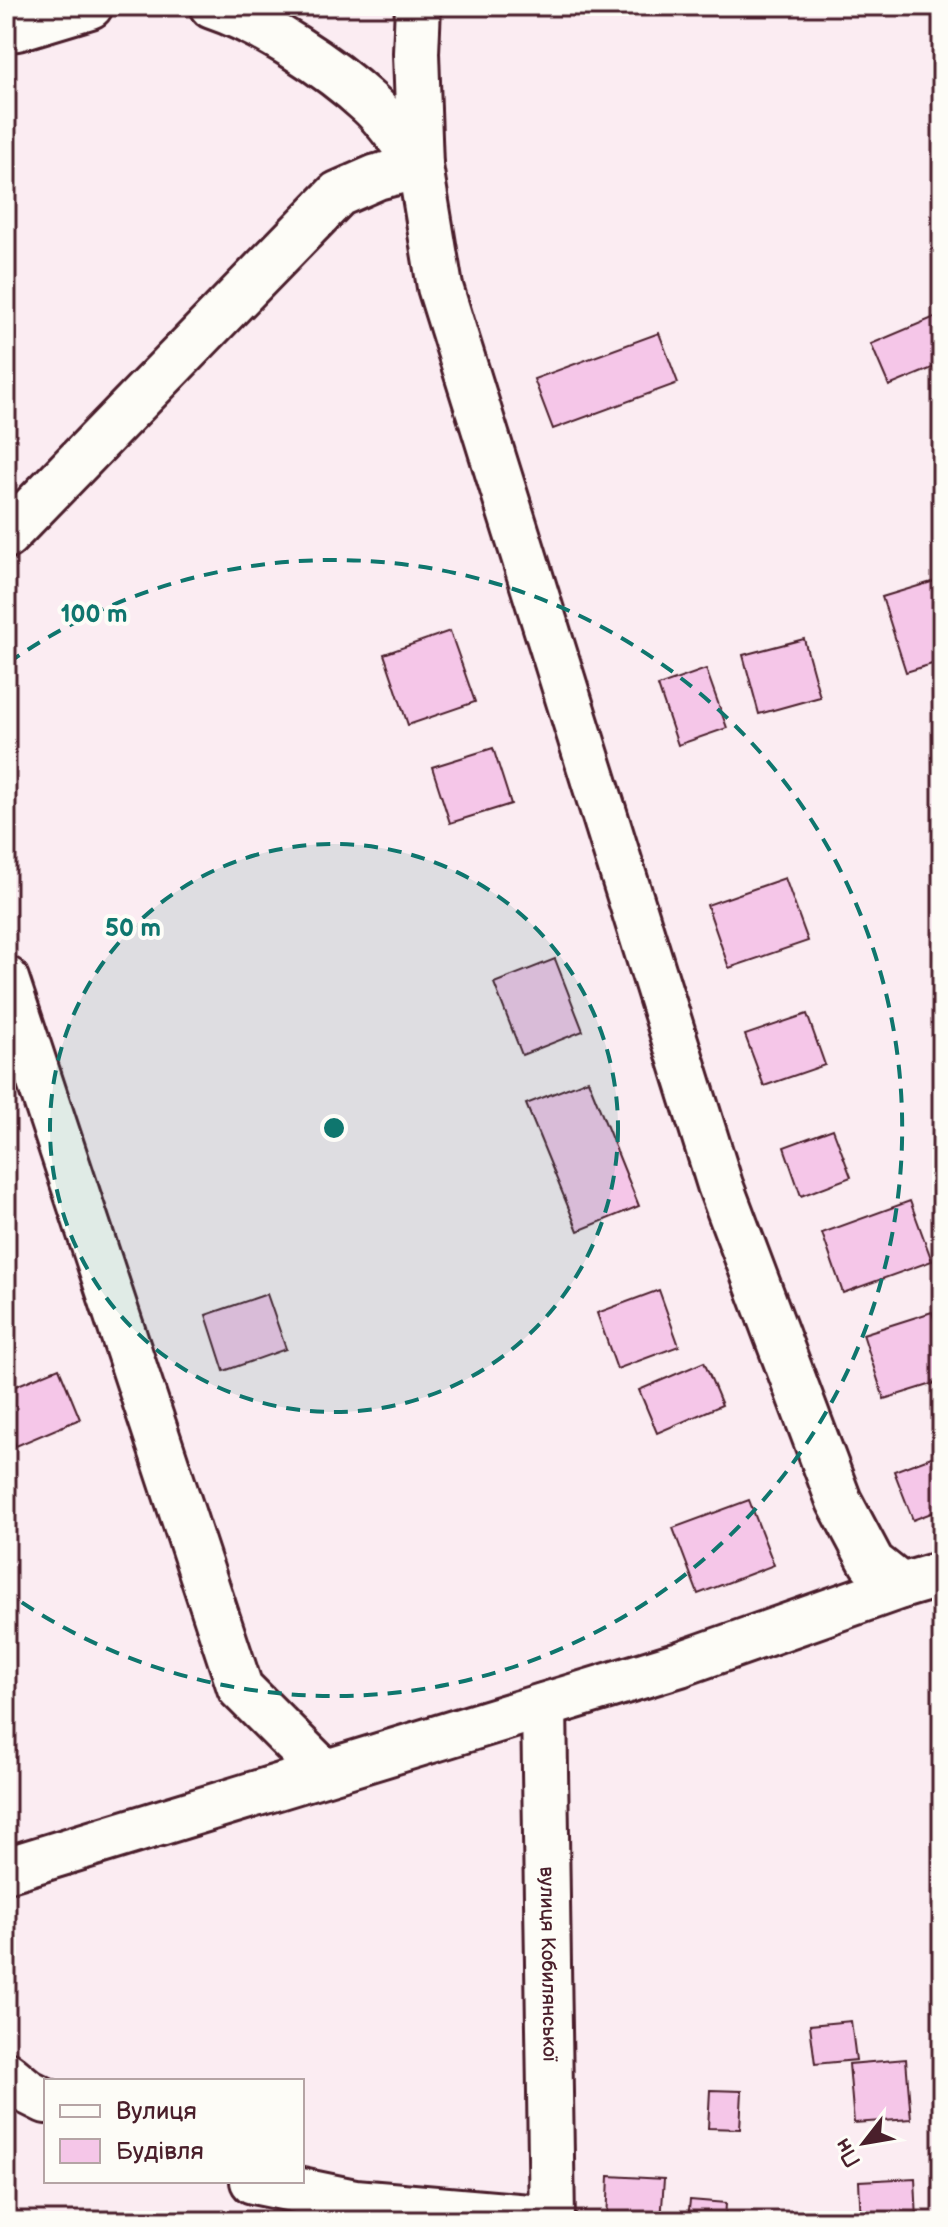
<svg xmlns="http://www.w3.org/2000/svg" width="948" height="2227" font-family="'Balsamiq Sans',sans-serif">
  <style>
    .building { fill: #f5c6e8; stroke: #4a1f2b; stroke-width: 2 }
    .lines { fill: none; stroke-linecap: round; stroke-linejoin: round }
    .minor-casing { stroke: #4a1f2b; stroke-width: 50 }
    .minor { stroke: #fdfcf7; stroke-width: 44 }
    .ring { fill: none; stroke: #0f766e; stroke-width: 4; stroke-dasharray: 14 10 }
    .labels { text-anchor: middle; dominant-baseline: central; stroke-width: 8; stroke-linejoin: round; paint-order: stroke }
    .street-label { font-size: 20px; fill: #4a1f2b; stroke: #fdfcf7 }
    .centre { fill: #0f766e; stroke: #fdfcf7; stroke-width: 4 }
    .ring-label { font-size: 24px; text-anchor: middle; font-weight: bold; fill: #0f766e; stroke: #fdfcf7; stroke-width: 8; stroke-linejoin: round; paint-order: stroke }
  </style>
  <rect width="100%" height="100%" fill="#fbecf2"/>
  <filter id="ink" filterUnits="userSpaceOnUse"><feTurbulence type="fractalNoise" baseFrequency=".0125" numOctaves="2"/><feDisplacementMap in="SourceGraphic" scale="16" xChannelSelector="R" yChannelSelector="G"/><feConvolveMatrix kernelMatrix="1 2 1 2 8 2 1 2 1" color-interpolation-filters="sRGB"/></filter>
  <g filter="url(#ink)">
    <path class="building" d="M942 314V364L889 386 871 344Z
      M659 333 678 383 553 429 534 379Z
      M938 580 942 592V661L906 672 882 597Z
      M450 631 475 702 408 725 384 654Z
      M804 639 820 697 759 714 743 655Z
      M706 669 727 728 678 745 658 686Z
      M493 748 511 804 450 823 432 767Z
      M785 878 808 941 729 968 707 905Z
      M555 959 583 1031 522 1055 494 983Z
      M807 1014 825 1065 764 1086 745 1035Z
      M588 1080 639 1206 578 1231 526 1104Z
      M833 1129 851 1177 801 1196 784 1147Z
      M910 1201 932 1261 843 1293 822 1233Z
      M659 1290 679 1346 617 1369 597 1313Z
      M267 1294 286 1349 224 1371 206 1315Z
      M932 1312 942 1344V1381L884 1399 863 1334Z
      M704 1362 722 1405 657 1433 639 1390Z
      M59 1368 80 1419 16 1446 6 1421V1390Z
      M942 1453V1509L913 1520 894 1471Z
      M749 1500 774 1565 698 1594 673 1528Z
      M851 2021 856 2060 815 2064 810 2025Z
      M906 2059 911 2119 854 2123 849 2064Z
      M710 2090 742 2091 740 2129 708 2128Z
      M609 2176 664 2179 661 2221H607Z
      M915 2178 917 2221H861L859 2181Z
      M690 2200 726 2203 725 2221 688 2219Z"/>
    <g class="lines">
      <g class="minor-casing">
        <g id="minor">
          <path d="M212 6C263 23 330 67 370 104 389 121 404 146 420 166"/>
          <path d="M418 6 416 53 420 166 440 287 720 1185 839 1501 872 1563 901 1586"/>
          <path d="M6 29 17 28 90 6"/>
          <path d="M6 536 338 194 377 177 420 166"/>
          <path d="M6 979 240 1688 324 1772"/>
          <path id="s1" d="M544 1706 552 2221"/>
          <path d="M6 1870 680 1664 901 1586 942 1574"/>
          <path d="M6 2074 28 2092 46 2101"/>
          <path d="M253 2181 355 2202 552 2219"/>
        </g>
      </g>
      <use href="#minor" class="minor"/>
    </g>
  </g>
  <circle cx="334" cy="1128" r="284" fill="#0f766e" fill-opacity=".12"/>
  <g class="ring">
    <circle cx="334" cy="1128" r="284"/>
    <path d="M8 663A568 568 0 1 1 8 1593"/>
  </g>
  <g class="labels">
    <g class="street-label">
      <text stroke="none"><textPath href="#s1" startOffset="258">вулиця Кобилянської</textPath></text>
    </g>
  </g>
  <circle cx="334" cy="1128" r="12" class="centre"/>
  <g class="ring-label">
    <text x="94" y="622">100 m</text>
    <text x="133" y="936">50 m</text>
  </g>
  <rect width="948" height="2227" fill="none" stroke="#fdfcf7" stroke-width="32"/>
  <rect x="16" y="16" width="916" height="2195" fill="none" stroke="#4a1f2b" stroke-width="3" filter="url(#ink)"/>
  <rect x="44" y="2079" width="260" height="104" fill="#fdfcf7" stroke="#b5a4a5" stroke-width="2"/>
  <rect x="60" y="2105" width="40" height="12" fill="#fdfcf7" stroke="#b5a4a5" stroke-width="2"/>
  <text x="116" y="2119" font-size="24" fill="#4a1f2b">Вулиця</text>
  <rect x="60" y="2139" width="40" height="24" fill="#f5c6e8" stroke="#b5a4a5" stroke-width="2"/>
  <text x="116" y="2159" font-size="24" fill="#4a1f2b">Будівля</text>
  <g transform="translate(864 2143) rotate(239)" stroke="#fdfcf7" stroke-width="6" paint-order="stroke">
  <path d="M0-6L14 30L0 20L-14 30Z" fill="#4a1f2b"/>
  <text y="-12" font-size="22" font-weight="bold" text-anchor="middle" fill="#4a1f2b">Пн</text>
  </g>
</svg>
